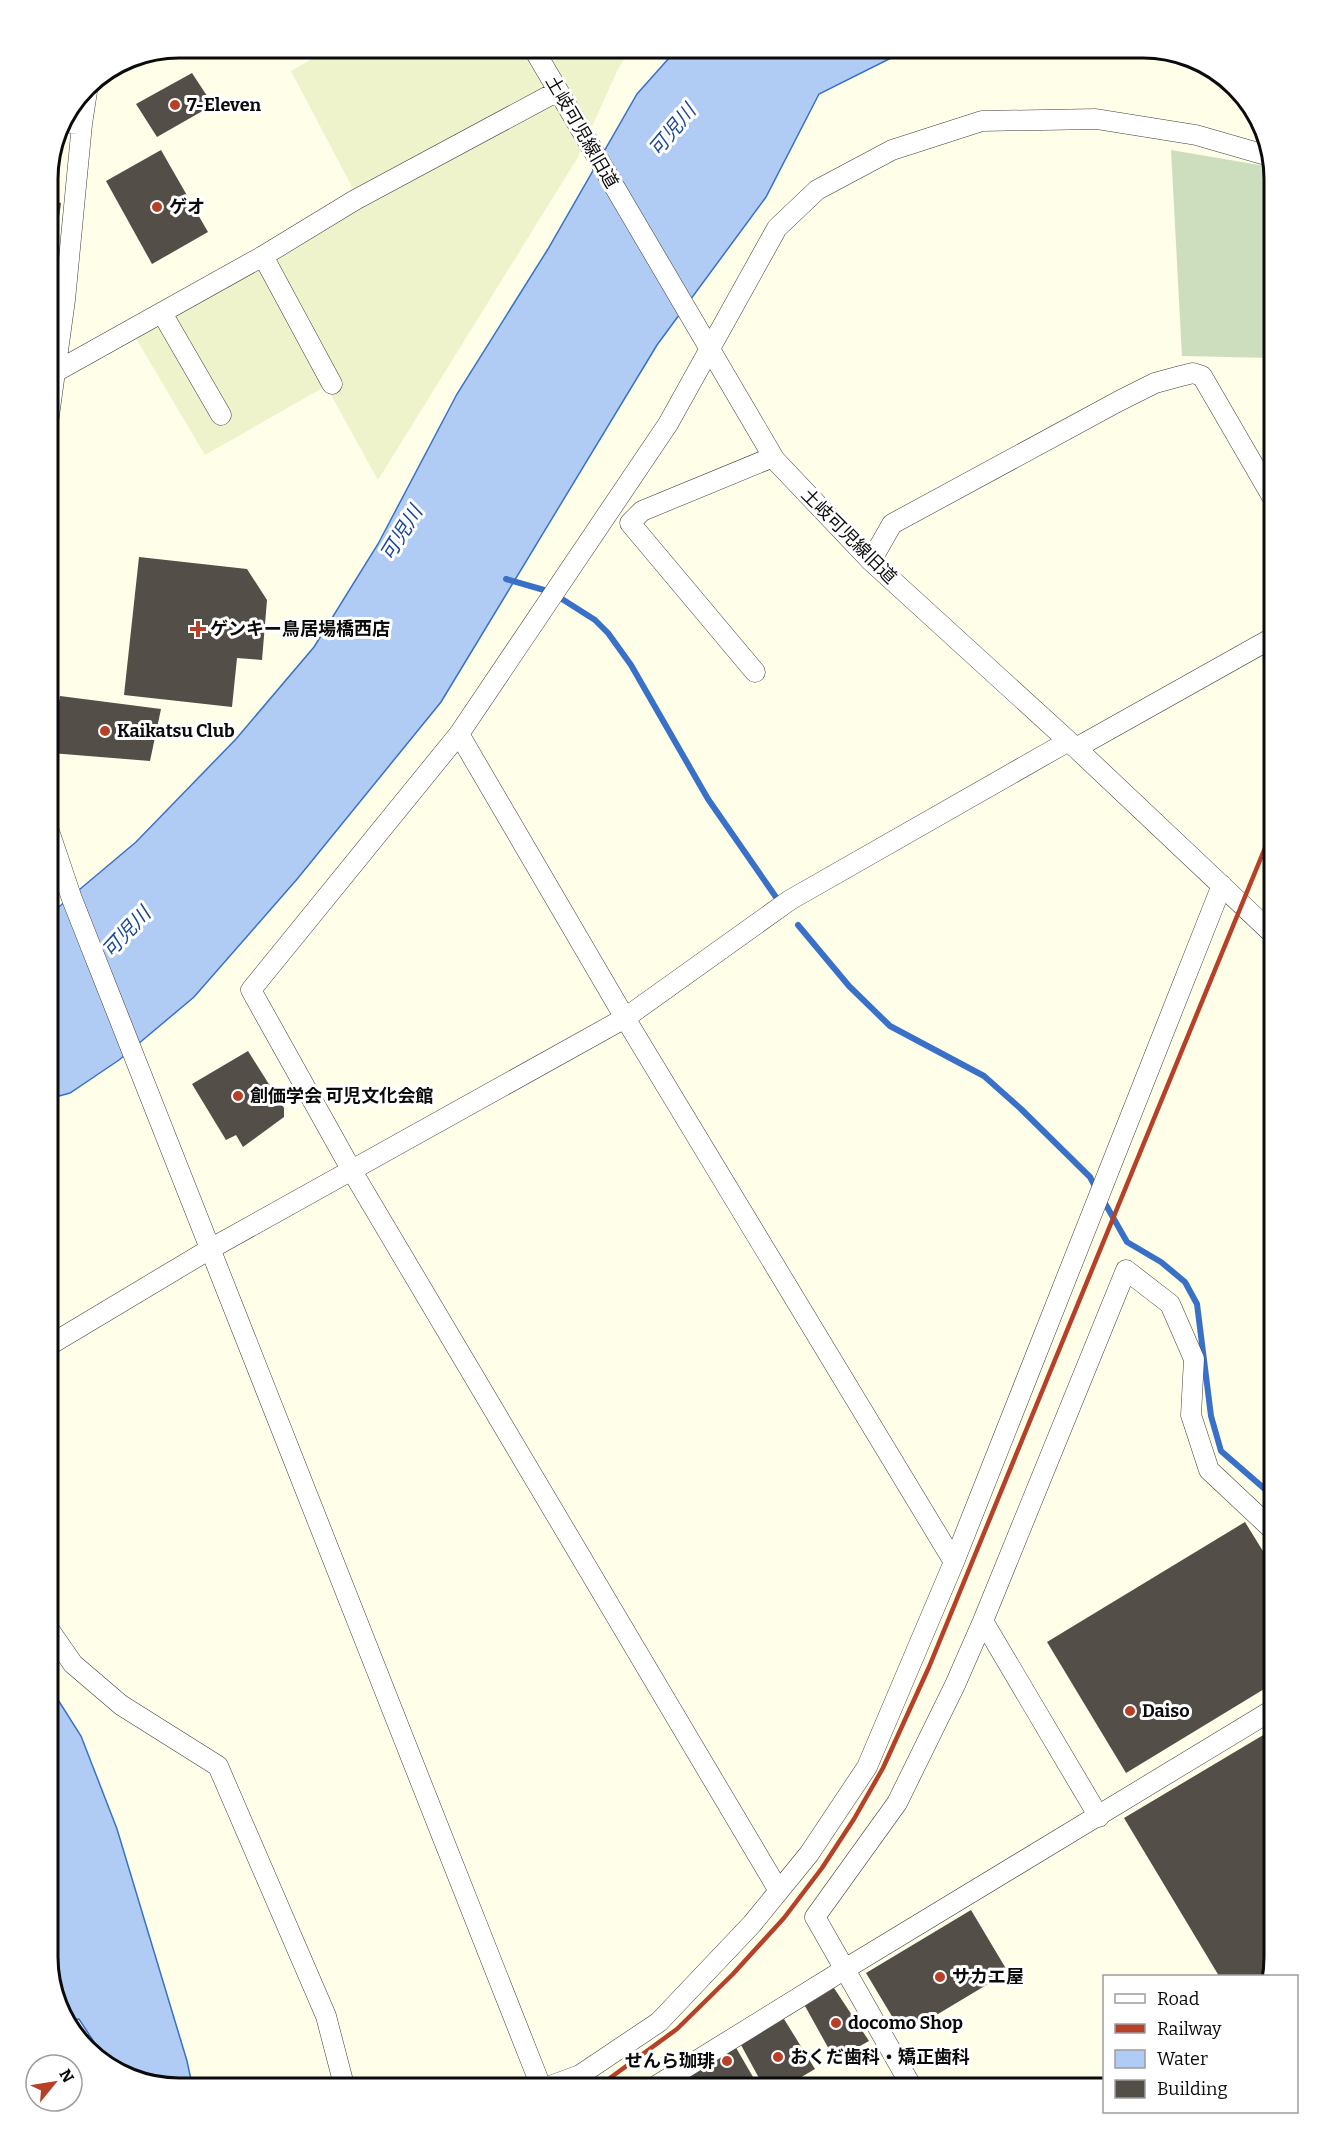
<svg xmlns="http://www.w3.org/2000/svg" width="1322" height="2137" font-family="Bitter,'Noto Sans JP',serif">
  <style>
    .farmland { fill: #eef3cb }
    .cemetery { fill: #ccdebd }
    .water { fill: #b0ccf4; stroke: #3971c9; stroke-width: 1.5 }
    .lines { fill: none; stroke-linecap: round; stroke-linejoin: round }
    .stream { stroke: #3971c9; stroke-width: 6 }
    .building { fill: #534e48 }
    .minor-casing { stroke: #3e3e3e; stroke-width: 21 }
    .minor { stroke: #fff; stroke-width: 20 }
    .rail { stroke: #b64028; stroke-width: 4.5 }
    .poi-dot { fill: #b64028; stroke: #fff; stroke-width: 2 }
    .labels { text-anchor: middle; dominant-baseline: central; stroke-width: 6; stroke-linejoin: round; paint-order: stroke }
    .poi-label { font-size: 18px; font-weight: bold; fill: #0b0b0b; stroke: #fff; text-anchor: start }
    .street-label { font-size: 18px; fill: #0b0b0b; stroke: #fff }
    .water-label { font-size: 20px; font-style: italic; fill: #194598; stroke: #fff }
    .rim { fill: none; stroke: #0b0b0b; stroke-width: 3 }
  </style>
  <rect width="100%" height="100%" fill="#fefee9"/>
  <path class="farmland" d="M331 48H632L619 67 578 157 378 480 326 386 205 455 131 330 360 202 291 71Z"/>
  <path class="cemetery" d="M1171 150 1271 167 1274 179V358L1182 356Z"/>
  <path class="water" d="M678 48H911L819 94 766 197 657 345 441 702 298 878 194 997 119 1060 70 1093 48 1099V916L136 842 236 739 314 647 378 544 457 394 548 249 637 94Z
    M48 1684 81 1736 117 1829 187 2061 193 2089H171L111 2068 79 2019 66 2021 62 2016 48 1958Z"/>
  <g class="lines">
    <path class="stream" d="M506 579 551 592 595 620 608 633 631 665 708 799 778 900
      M798 925 849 986 890 1026 984 1076 1021 1109 1090 1177 1097 1190
      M1102 1198 1127 1242 1161 1262 1185 1282 1197 1304 1211 1416 1221 1451 1274 1497"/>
  </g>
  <path class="building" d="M192 73 213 105 157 137 136 104Z
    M161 150 208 232 152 264 106 181Z
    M48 200 61 203 51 273H48Z
    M139 557 247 569 267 600 262 660 237 658 232 707 124 695Z
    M60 696 161 709 150 761 51 753Z
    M248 1051 284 1108V1117L243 1147 236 1135 226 1140 192 1084Z
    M1245 1522 1274 1569V1683L1126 1773 1047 1642Z
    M1270 1731 1274 1737V1958L1268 1976H1219L1124 1818Z
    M971 1910 1008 1972 913 2029 907 2017 896 2023 866 1973Z
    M834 1988 869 2041 835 2060 805 2006Z
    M784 2019 815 2069 781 2089H765L741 2045Z
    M735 2046 760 2089H696L687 2075Z"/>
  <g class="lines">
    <g class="minor-casing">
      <path id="minor" d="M533 48 775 460 871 561 1076 748 1274 935
        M62 122 82 124
        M263 256 332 384
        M162 313 221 415
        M57 371 263 256 355 200 558 91
        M48 423 65 300 82 124 88 85
        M871 561 892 524 1119 401 1155 383 1177 377 1193 373 1202 376 1274 500
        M755 672 630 523 642 511 773 457
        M459 734 625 1018 954 1562
        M1076 748 1274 637
        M48 828 72 899 542 2089
        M48 1346 210 1249 625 1018 790 900 1067 742
        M48 1628 73 1664 121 1705 218 1766 326 2016 345 2089
        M1099 1817 983 1621 1126 1270 1170 1304 1194 1359 1191 1415 1209 1470 1274 1531
        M779 1891 352 1171 251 990 459 734 668 424 777 228 817 190 892 150 982 121 1096 119 1196 135 1269 156
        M542 2089 580 2075 659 2022 752 1924 809 1854 867 1767 954 1562 1222 885
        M651 2089 845 1969 1274 1709
        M913 2089 815 1917 897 1803 955 1685 983 1621"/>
    </g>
    <use href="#minor" class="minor"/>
    <path class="rail" d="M595 2089 677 2029 733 1974 784 1918 822 1868 854 1819 883 1768 929 1667 1274 826"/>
  </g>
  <g class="poi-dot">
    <circle cx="175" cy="105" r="6"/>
    <circle cx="157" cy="207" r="6"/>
    <path d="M195 620h6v6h6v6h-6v6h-6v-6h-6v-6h6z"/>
    <circle cx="105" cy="731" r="6"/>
    <circle cx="238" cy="1096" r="6"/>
    <circle cx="1130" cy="1711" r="6"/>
    <circle cx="940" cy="1977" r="6"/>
    <circle cx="836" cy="2023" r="6"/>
    <circle cx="778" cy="2057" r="6"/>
    <circle cx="727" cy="2061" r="6"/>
  </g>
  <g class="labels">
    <g class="poi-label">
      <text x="187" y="105">7-Eleven</text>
      <text x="169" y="207">ゲオ</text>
      <text x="210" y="629">ゲンキー鳥居場橋西店</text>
      <text x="117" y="731">Kaikatsu Club</text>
      <text x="250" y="1096">創価学会 可児文化会館</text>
      <text x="1142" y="1711">Daiso</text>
      <text x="952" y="1977">サカエ屋</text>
      <text x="848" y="2023">docomo Shop</text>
      <text x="790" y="2057">おくだ歯科・矯正歯科</text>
      <text x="715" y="2061" text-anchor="end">せんら珈琲</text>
    </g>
    <g class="street-label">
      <text transform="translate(582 132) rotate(60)">土岐可児線旧道</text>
      <text transform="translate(849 536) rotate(45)">土岐可児線旧道</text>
    </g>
    <g class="water-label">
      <text transform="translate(672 130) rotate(-50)">可児川</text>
      <text transform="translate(401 533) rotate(-58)">可児川</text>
      <text transform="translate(126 932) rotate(-47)">可児川</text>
    </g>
  </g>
  <path d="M0 0H1322V2137H0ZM179 58H1143A121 121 0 0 1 1264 179V1957A121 121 0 0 1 1143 2078H179A121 121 0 0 1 58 1957V179A121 121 0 0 1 179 58Z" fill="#fff" fill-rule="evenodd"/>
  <path class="rim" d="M179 58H1143A121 121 0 0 1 1264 179V1957A121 121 0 0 1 1143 2078H179A121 121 0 0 1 58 1957V179A121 121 0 0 1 179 58Z"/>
  <rect x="1103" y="1975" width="195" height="138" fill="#ffffff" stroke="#9d9d9d" stroke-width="1.5"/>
  <rect x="1115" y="1994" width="30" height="9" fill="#ffffff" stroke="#9d9d9d" stroke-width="1.5"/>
  <text x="1157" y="2005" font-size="18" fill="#0b0b0b">Road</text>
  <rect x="1115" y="2024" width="30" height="9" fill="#b64028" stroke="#9d9d9d" stroke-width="1.5"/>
  <text x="1157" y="2035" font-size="18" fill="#0b0b0b">Railway</text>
  <rect x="1115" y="2050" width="30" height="18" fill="#b0ccf4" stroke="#9d9d9d" stroke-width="1.5"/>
  <text x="1157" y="2065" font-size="18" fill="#0b0b0b">Water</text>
  <rect x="1115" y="2080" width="30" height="18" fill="#534e48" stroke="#9d9d9d" stroke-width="1.5"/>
  <text x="1157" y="2095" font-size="18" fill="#0b0b0b">Building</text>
  <g transform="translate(54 2083) rotate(60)"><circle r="28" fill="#ffffff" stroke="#9d9d9d" stroke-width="1.5"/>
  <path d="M0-4.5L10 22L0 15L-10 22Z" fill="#b64028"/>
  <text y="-9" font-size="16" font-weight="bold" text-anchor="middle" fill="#0b0b0b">N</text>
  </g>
</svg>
